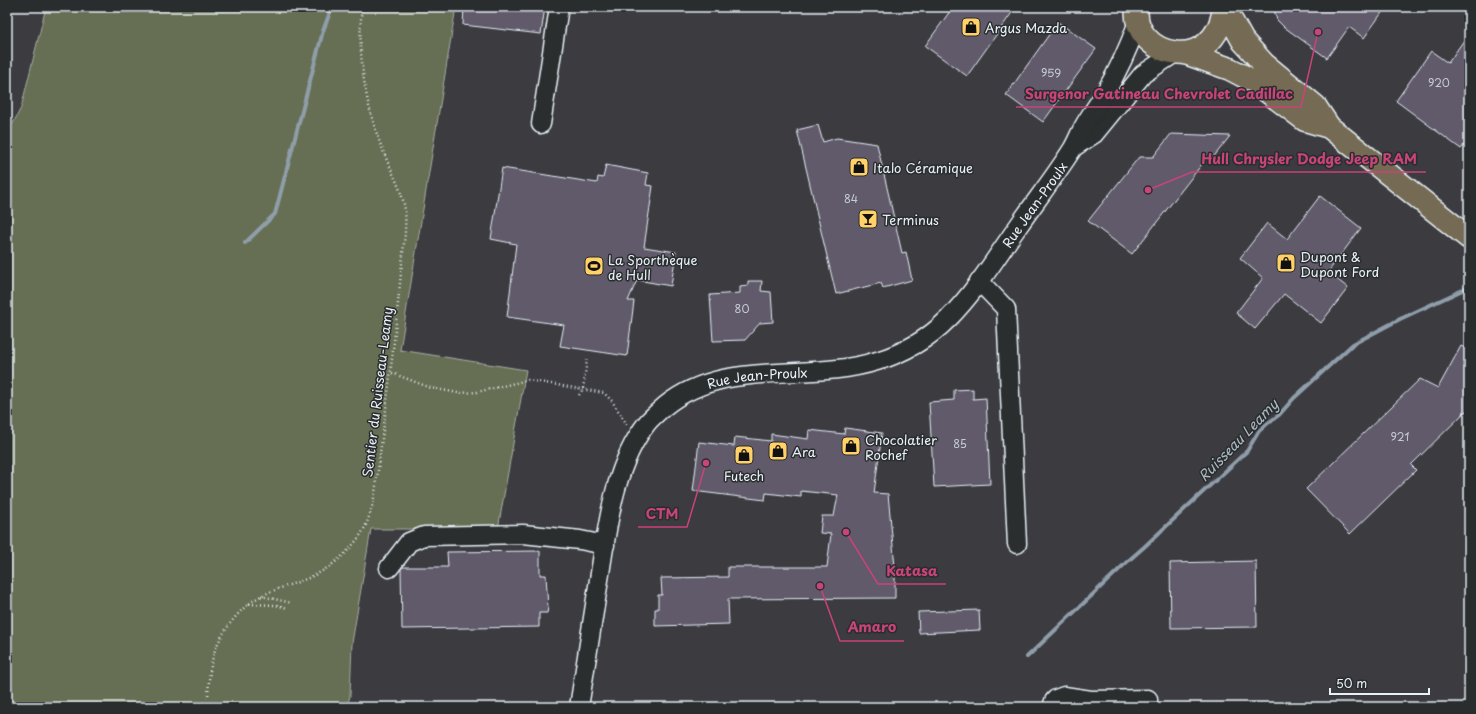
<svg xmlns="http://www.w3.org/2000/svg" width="1476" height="714" font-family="'Playpen Sans',sans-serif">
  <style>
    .built { fill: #3a3a40 }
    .green { fill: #666e53; stroke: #a7b0a6 }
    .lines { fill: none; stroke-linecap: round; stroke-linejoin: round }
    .stream { stroke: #8f9eaa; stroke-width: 4 }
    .building { fill: #615a6b; stroke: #e8f1f8 }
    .minor-casing { stroke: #e8f1f8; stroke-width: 21 }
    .major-casing { stroke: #e8f1f8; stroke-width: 25 }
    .path { stroke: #e8f1f8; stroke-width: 2.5; stroke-dasharray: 1 3; stroke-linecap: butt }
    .minor { stroke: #2a2d2e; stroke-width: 18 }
    .major { stroke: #746b52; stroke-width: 22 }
    .labels { text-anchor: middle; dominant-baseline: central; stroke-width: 3; stroke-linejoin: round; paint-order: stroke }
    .number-label { font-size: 11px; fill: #c6cbd5 }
    .poi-label { font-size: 13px; fill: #e8f1f8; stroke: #2a2d2e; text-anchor: start }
    .street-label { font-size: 13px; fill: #e8f1f8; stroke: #2a2d2e }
    .water-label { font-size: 14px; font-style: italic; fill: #acb9c4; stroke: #2a2d2e }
    .leader { fill: none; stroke: #ca437a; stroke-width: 1.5 }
    .callout-dot { fill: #ca437a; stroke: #2a2d2e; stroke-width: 1.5 }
    .callout-label { font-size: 14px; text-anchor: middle; font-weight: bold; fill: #ca437a; stroke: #2a2d2e; stroke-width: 3; stroke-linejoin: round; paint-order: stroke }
  </style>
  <rect width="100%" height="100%" fill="#2a2d2e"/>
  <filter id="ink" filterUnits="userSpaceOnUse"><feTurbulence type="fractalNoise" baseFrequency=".025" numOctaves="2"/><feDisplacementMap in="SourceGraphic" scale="8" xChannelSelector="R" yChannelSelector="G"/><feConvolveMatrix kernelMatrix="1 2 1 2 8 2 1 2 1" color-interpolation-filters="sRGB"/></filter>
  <g filter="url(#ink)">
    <path class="built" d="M7 7H46L21 108 7 135Z
      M456 7H1469V707H347L350 696 352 643Z"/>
    <path class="green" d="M46 7H456L400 350 526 370 498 529H371L352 643 350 696 347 707H7V135L21 108Z"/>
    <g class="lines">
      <path class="stream" d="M245 243 275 214 323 31 332 7
        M1027 657 1128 561 1144 547 1247 451 1259 431 1268 423 1279 415 1294 398 1353 344 1400 319 1469 287"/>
    </g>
    <path class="building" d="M464 7H545L541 34 463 25Z
      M953 7H1016L967 76 925 46Z
      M1274 7H1386L1364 38 1349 27 1327 58 1284 27 1277 20 1275 14Z
      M1058 22 1096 49 1043 122 1006 95Z
      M1469 33V139L1461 149 1396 101 1431 51 1448 63Z
      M818 125 823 142 837 138 877 144 902 253 906 252 912 280 883 288 881 283 836 294 797 130Z
      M1171 134 1230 136 1212 159H1206L1132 254 1088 221 1139 157H1153Z
      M606 165 648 173 646 185 653 186 644 247 676 252 671 286 637 280 628 301H634L627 356 560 346 564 325 507 317 516 244 491 239 502 168 597 183 598 177 603 178Z
      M1320 196 1361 228 1328 272 1348 288 1321 323 1284 294 1255 329 1236 313 1263 278 1240 258 1267 223 1287 239Z
      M748 281H762L761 291 771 292 773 322 760 323 745 340 713 341 710 295 740 293V287L748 286Z
      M1461 346 1469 350V408L1411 465 1416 470 1350 534 1306 489 1420 379 1438 388Z
      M973 389V399L986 398 990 484 934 487 929 402 954 400V390Z
      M845 428 882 433 874 493 888 494 895 567V598L728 599 729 624 655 626V609H658V595H662L661 578 728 577V567H827L831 534 820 533 822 516H834L838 495 801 491V497L766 493 765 500 693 491 699 442 734 446 735 437 771 441V434L808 439 809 430 844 434Z
      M540 551V575H546L548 608 547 613H539V627L402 629 401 569 403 567H448L447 552Z
      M1256 561 1257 627 1171 628 1170 563Z
      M979 610 980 630 919 633 918 612Z"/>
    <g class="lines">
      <g class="minor-casing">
        <g id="minor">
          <path d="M541 124 559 7"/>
          <path d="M1074 147 1094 134 1143 74 1175 53"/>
          <path d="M979 281 1006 309 1017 544"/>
          <path d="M389 568 409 542 424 536 523 534 580 540 605 545"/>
          <path id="s1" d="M579 707C585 667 592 626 598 586 607 532 612 468 647 423 652 417 658 412 665 406 725 357 808 383 877 361 904 353 929 338 948 319 976 291 997 256 1019 225 1037 199 1056 175 1073 148 1077 141 1080 133 1084 126 1090 115 1098 105 1105 93 1118 71 1129 47 1138 22"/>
          <path d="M1052 707 1054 701 1056 699 1064 696 1091 700 1148 699V707"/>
        </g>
      </g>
      <g class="major-casing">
        <path id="major" d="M1137 7C1130 57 1216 78 1224 7
          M1224 7 1243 41 1264 64 1315 106 1329 127
          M1185 53 1230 69 1255 82 1305 120 1329 127 1469 238"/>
      </g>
      <path class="path" d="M392 373 431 388 458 393 477 392 528 380 604 393 612 401 628 426
        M579 395 583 389 587 360
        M261 596 292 603
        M249 604 276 605 288 608
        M208 707C208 688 209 668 215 650 223 630 241 606 261 596 275 589 291 585 306 579 329 570 350 552 363 531 376 507 377 473 381 446 391 375 398 304 405 233 405 226 406 218 405 211 403 190 389 168 382 148 365 105 357 53 362 7"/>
      <use href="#minor" class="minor"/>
      <use href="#major" class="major"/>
    </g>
  </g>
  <defs>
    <g id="shop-square" transform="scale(1)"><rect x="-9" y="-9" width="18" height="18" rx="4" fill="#ffd166" stroke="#2a2d2e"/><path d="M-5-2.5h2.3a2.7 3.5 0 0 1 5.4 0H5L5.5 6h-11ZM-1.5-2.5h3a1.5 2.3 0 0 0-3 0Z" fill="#111"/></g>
    <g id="bar-square" transform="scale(1)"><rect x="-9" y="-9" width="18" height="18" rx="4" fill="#ffd166" stroke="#2a2d2e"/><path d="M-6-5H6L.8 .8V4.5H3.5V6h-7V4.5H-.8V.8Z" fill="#111"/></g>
    <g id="stadium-square" transform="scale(1)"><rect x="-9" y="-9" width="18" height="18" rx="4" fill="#ffd166" stroke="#2a2d2e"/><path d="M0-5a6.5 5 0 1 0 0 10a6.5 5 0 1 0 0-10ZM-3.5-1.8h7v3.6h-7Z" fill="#111"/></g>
  </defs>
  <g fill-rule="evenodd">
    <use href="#shop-square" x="971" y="27"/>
    <use href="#shop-square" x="859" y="167"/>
    <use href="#bar-square" x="868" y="219"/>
    <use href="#shop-square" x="1286" y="263"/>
    <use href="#stadium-square" x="594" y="266"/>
    <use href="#shop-square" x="851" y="446"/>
    <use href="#shop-square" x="778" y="451"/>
    <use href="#shop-square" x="744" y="455"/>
  </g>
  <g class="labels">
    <g class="number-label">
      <text x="1051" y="72">959</text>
      <text x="1439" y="82">920</text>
      <text x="851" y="198">84</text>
      <text x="742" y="308">80</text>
      <text x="1400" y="436">921</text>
      <text x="960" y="443">85</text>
    </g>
    <g class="poi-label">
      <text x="985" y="27">Argus Mazda</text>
      <text x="873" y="167">Italo Céramique</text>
      <text x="882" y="219">Terminus</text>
      <text x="1300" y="256">Dupont &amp;<tspan x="1300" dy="15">Dupont Ford</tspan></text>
      <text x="608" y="259">La Sporthèque<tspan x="608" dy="15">de Hull</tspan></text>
      <text x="865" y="439">Chocolatier<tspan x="865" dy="15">Rochef</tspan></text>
      <text x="792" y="451">Ara</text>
      <text x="744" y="475" text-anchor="middle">Futech</text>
    </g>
    <g class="street-label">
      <text stroke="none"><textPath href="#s1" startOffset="766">Rue Jean-Proulx</textPath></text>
      <text stroke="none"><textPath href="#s1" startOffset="418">Rue Jean-Proulx</textPath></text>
      <text transform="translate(377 392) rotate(-83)">Sentier du Ruisseau-Leamy</text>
    </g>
    <g class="water-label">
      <text transform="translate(1238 440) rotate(-46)">Ruisseau Leamy</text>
    </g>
  </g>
  <path class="leader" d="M1318 32L1301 107H1016M1148 190L1192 172H1426M706 463L687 527H638M846 532L878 584H946M820 586L840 641H904"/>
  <g class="callout-dot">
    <circle cx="1318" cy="32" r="4"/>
    <circle cx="1148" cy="190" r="4"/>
    <circle cx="706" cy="463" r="4"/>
    <circle cx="846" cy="532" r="4"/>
    <circle cx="820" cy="586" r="4"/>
  </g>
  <g class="callout-label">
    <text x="1159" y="99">Surgenor Gatineau Chevrolet Cadillac</text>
    <text x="1309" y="164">Hull Chrysler Dodge Jeep RAM</text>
    <text x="662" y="519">CTM</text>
    <text x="912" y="576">Katasa</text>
    <text x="872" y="632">Amaro</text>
  </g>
  <rect width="1476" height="714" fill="none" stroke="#2a2d2e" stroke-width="24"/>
  <rect x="12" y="12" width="1452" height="690" fill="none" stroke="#e8f1f8" stroke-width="1.5" filter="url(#ink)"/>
  <path d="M1330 688v6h99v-6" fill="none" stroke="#e8f1f8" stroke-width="2"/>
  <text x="1336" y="688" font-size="12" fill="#e8f1f8" stroke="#2a2d2e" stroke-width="3" paint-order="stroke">50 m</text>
</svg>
